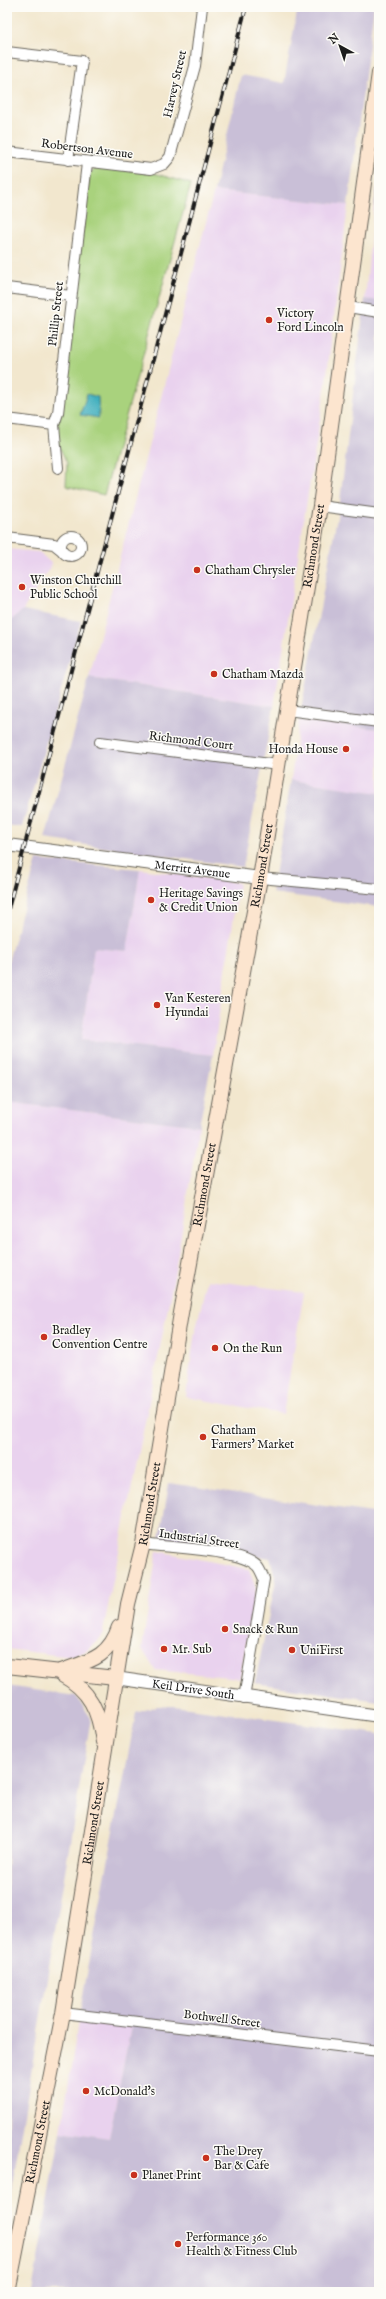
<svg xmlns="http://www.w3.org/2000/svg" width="386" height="2299" font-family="'IM FELL English',serif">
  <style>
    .built { fill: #e9d2ee }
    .industrial { fill: #c9bfd7 }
    .green { fill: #a9d27d; stroke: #62774c }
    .water { fill: #41afbe; stroke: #2e666d }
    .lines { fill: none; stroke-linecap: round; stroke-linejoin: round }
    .minor-casing { stroke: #67635a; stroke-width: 12 }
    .tertiary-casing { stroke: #67635a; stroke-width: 14 }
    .secondary-casing { stroke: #67635a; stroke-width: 16 }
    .minor { stroke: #fff; stroke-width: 10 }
    .tertiary { stroke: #fff; stroke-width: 12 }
    .secondary { stroke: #fce5cf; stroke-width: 14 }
    .rail-casing { stroke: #1c1c1c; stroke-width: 4 }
    .rail { stroke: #fdfcf7; stroke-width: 2.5; stroke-dasharray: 8; stroke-linecap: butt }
    .poi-dot { fill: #c8321e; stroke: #fdfcf7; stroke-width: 1.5 }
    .labels { text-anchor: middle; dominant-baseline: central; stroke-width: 3; stroke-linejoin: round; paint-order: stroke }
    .street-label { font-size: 12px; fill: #1c1c1c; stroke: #fdfcf7 }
    .poi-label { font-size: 12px; fill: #1c1c1c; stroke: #fdfcf7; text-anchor: start }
  </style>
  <rect width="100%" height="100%" fill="#fdfcf7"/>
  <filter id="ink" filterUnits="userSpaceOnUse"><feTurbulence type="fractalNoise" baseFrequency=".025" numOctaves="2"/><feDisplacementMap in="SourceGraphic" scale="8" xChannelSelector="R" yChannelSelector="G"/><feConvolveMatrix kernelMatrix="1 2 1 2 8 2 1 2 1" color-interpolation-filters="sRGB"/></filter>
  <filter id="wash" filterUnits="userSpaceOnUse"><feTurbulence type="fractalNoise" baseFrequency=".012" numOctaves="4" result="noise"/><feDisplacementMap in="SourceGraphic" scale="16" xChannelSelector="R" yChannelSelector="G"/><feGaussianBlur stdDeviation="0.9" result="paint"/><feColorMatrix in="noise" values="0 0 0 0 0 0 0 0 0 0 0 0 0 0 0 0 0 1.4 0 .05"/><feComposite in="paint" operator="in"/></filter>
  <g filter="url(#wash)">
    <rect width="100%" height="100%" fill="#f2e7ce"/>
    <path class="built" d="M214 191 348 205 326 382 274 706 89 678Z
      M374 206 379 207V301L365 299Z
      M7 549 39 552 52 564 23 610 7 624Z
      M299 721 379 729V793L291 780Z
      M140 869 239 883 213 1055 81 1040 94 948 127 951Z
      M7 1102 199 1126 174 1277 102 1636 88 1650 72 1657 7 1649Z
      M207 1280 304 1292 283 1414 186 1397 194 1338Z
      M157 1551 249 1569 256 1589 240 1678 155 1670 142 1649Z
      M78 2022 131 2027 109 2138 61 2131Z"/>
    <path class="industrial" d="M298 7H374L348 205 214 191 241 75 284 83Z
      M379 172V207L374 206Z
      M365 299 379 301V729L299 721 340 501Z
      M23 610 81 621 22 827 7 826V624Z
      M89 678 274 706 243 867 45 839Z
      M291 780 379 793V907L272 893Z
      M37 860 140 869 127 951 94 948 81 1040 213 1055 199 1126 7 1102V965Z
      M169 1483 379 1514V1701L255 1683 276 1580 270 1558 160 1538Z
      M7 1686 76 1696 91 1718 8 2209Z
      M157 1706H174L379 1734V2292H32L61 2131 109 2138 131 2027 78 2022 136 1713Z"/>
    <path class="green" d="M97 167 153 173 191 184 104 495 66 486 67 463 58 444 56 430 90 173Z"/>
    <path class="water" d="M87 394 98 397 99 418 80 415Z"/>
  </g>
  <g filter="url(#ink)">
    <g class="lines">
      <g class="minor-casing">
        <path id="minor" d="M7 52 82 61 68 160
          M7 152 151 169 164 164 170 157 195 66 202 7
          M7 288 71 296
          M348 307 379 312
          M7 419 54 425
          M58 468 54 425 58 413 87 163
          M320 506 379 514
          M61 546a10 10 0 1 1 20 0a10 10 0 1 1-20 0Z
          M7 538 54 544 64 552
          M287 710 379 722
          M100 742 278 765
          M260 878 379 889
          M143 1544C167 1548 241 1549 257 1566 260 1569 262 1575 264 1579L244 1698
          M63 2013 379 2051"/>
      </g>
      <g class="tertiary-casing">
        <g id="tertiary">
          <path id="s1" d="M7 845 260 878"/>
          <path id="s2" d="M115 1678 379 1716"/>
        </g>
      </g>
      <g class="secondary-casing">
        <g id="secondary">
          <path d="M7 1666 115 1678"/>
          <path d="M61 1671C89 1661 109 1658 119 1627"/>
          <path d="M62 1675C90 1690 99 1711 103 1742"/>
          <path id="s3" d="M8 2292 63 2013 128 1604 143 1544 181 1313 260 878 320 506 379 73"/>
        </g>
      </g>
      <use href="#minor" class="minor"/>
      <use href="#tertiary" class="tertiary"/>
      <use href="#secondary" class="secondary"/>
      <g class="rail-casing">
        <path id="rail" d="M7 913 246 7"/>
      </g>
      <use href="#rail" class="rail"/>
    </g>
  </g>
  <g class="poi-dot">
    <circle cx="269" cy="320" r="4"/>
    <circle cx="197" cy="570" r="4"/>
    <circle cx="22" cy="587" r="4"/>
    <circle cx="214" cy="674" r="4"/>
    <circle cx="346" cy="749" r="4"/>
    <circle cx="151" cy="900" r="4"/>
    <circle cx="157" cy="1005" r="4"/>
    <circle cx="44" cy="1337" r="4"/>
    <circle cx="215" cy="1348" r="4"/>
    <circle cx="203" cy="1437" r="4"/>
    <circle cx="225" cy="1629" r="4"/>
    <circle cx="164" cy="1649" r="4"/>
    <circle cx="292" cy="1650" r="4"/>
    <circle cx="86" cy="2091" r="4"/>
    <circle cx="206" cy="2158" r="4"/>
    <circle cx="134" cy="2175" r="4"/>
    <circle cx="178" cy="2244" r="4"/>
  </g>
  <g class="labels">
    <g class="street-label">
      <text transform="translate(175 84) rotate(-77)">Harvey Street</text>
      <text transform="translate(87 149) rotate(7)">Robertson Avenue</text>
      <text transform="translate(56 314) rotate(-84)">Phillip Street</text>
      <text stroke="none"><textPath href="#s3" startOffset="1773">Richmond Street</textPath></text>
      <text transform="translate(191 741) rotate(7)">Richmond Court</text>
      <text stroke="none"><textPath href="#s3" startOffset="1449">Richmond Street</textPath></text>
      <text stroke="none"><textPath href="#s1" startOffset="187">Merritt Avenue</textPath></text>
      <text stroke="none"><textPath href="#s3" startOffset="1125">Richmond Street</textPath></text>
      <text stroke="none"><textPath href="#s3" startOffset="801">Richmond Street</textPath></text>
      <text transform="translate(199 1539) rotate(8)">Industrial Street</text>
      <text stroke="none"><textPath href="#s2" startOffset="79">Keil Drive South</textPath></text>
      <text stroke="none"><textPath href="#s3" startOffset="477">Richmond Street</textPath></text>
      <text transform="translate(222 2019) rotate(7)">Bothwell Street</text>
      <text stroke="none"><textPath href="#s3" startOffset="153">Richmond Street</textPath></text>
    </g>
    <g class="poi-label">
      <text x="277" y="313">Victory<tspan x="277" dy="14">Ford Lincoln</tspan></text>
      <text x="205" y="570">Chatham Chrysler</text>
      <text x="30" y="580">Winston Churchill<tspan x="30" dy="14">Public School</tspan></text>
      <text x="222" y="674">Chatham Mazda</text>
      <text x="338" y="749" text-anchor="end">Honda House</text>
      <text x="159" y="893">Heritage Savings<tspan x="159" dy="14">&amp; Credit Union</tspan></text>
      <text x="165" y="998">Van Kesteren<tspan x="165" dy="14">Hyundai</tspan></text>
      <text x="52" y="1330">Bradley<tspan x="52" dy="14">Convention Centre</tspan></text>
      <text x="223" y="1348">On the Run</text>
      <text x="211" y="1430">Chatham<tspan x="211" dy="14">Farmers' Market</tspan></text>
      <text x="233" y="1629">Snack &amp; Run</text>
      <text x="172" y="1649">Mr. Sub</text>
      <text x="300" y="1650">UniFirst</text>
      <text x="94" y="2091">McDonald's</text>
      <text x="214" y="2151">The Drey<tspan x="214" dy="14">Bar &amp; Cafe</tspan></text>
      <text x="142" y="2175">Planet Print</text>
      <text x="186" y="2237">Performance 360<tspan x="186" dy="14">Health &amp; Fitness Club</tspan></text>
    </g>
  </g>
  <rect width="386" height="2299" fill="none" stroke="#fdfcf7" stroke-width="24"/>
  <g transform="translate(340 46) rotate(320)" stroke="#fdfcf7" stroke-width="3" paint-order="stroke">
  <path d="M0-3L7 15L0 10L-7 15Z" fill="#1c1c1c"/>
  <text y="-6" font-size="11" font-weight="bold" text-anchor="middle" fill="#1c1c1c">N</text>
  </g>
</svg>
